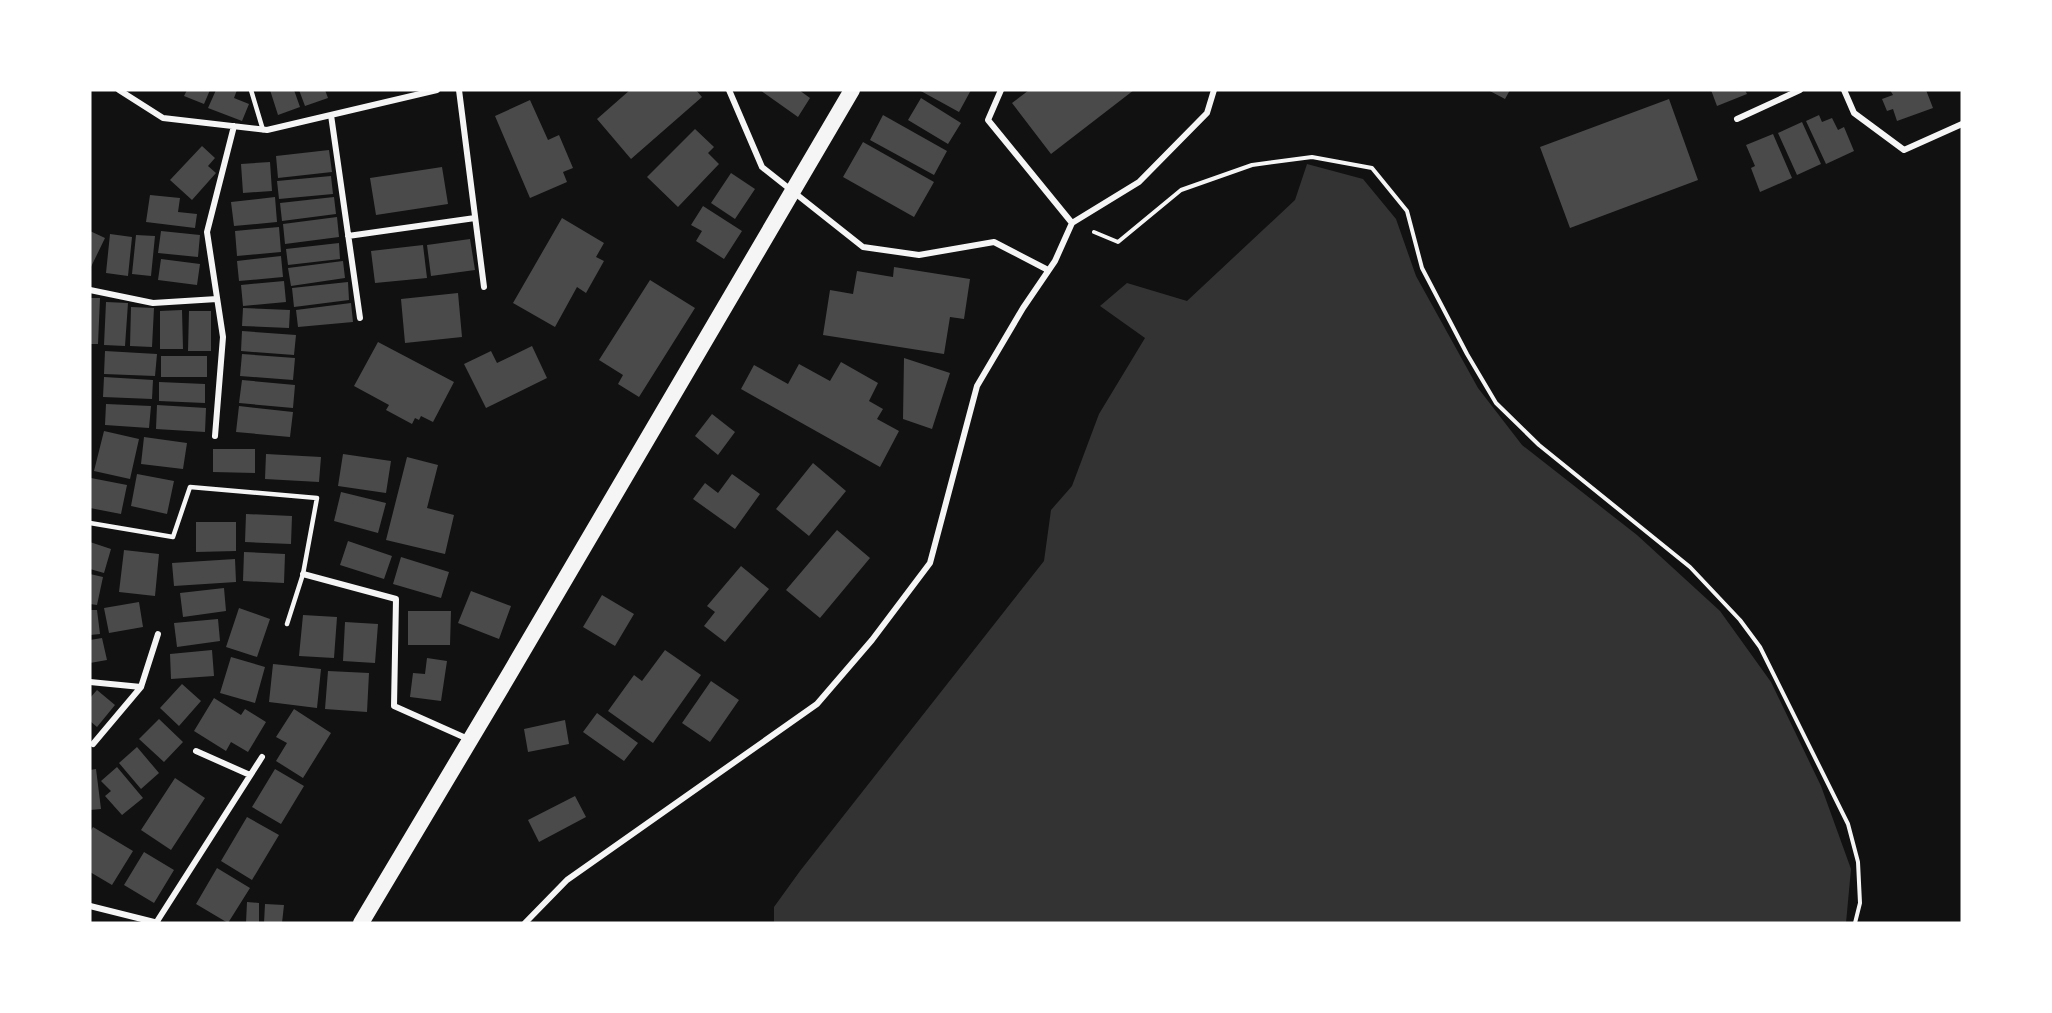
<svg xmlns="http://www.w3.org/2000/svg" width="2052" height="1013" font-family="'PT Sans Narrow',sans-serif">
  <style>
    .water { fill: #333 }
    .building { fill: #4a4a4a }
    .lines { fill: none; stroke-linecap: round; stroke-linejoin: round }
    .path { stroke: #f5f5f5; stroke-width: 4 }
    .service { stroke: #f5f5f5; stroke-width: 4.5 }
    .minor { stroke: #f5f5f5; stroke-width: 6 }
    .trunk { stroke: #f5f5f5; stroke-width: 16 }
  </style>
  <rect width="100%" height="100%" fill="#111"/>
  <path class="water" d="M1307 164 1363 179 1396 219 1416 276 1478 388 1522 445 1637 535 1720 611 1771 682 1821 786 1851 869 1846 923H774V907L800 871 1044 561 1051 510 1072 486 1099 414 1145 338 1100 306 1127 283 1187 301 1295 200Z"/>
  <path class="building" d="M187 90H210L204 104 184 96Z
    M216 90H237L234 98 249 104 242 121 208 108Z
    M270 90H294L300 107 278 115Z
    M299 90H325L328 98 305 106Z
    M630 90H696L702 97 631 159 597 119Z
    M760 90H799L810 98 798 117Z
    M919 90H971L959 112Z
    M1029 90H1134L1051 154 1012 103Z
    M1488 90H1510L1505 99Z
    M1711 90H1745L1747 94 1717 106Z
    M1890 90H1926L1933 108 1897 121 1893 109 1887 111 1882 99 1893 95Z
    M921 98 961 123 948 144 908 120Z
    M1669 99 1698 180 1570 228 1540 147Z
    M530 100 548 140 559 135 573 168 563 172 567 182 530 198 495 116Z
    M883 115 947 151 934 175 870 140Z
    M1819 115 1822 122 1832 118 1838 130 1844 127 1854 151 1826 164 1806 121Z
    M1802 122 1821 164 1797 175 1778 133Z
    M695 129 714 147 708 153 719 164 678 207 647 177Z
    M1773 134 1792 178 1760 192 1751 168 1755 166 1746 145Z
    M863 142 934 182 914 217 843 177Z
    M202 146 215 158 208 166 216 173 192 200 170 180Z
    M329 150 332 172 278 178 276 156Z
    M270 162 272 191 243 193 241 164Z
    M442 167 448 204 376 215 370 178Z
    M731 173 755 189 735 219 711 203Z
    M331 176 333 194 279 199 277 181Z
    M150 195 180 198 178 212 197 214 195 228 146 222Z
    M275 197 277 222 234 226 231 202Z
    M334 197 336 214 282 221 280 203Z
    M703 206 742 231 724 259 696 241 702 231 691 225Z
    M337 217 339 237 285 244 283 224Z
    M562 218 604 243 596 257 604 261 586 293 577 287 555 327 513 303Z
    M279 227 281 252 237 256 235 231Z
    M90 231 105 238 90 269Z
    M161 231 200 235 198 257 158 253Z
    M110 234 132 237 128 276 106 273Z
    M136 235 155 236 151 276 132 274Z
    M470 239 475 270 431 276 427 245Z
    M339 243 340 259 288 265 286 249Z
    M423 245 427 278 375 283 371 251Z
    M281 256 283 277 239 281 237 261Z
    M161 259 200 264 197 285 158 280Z
    M343 261 345 278 291 286 288 268Z
    M894 267 970 279 964 319 950 317 944 354 823 335 830 290 853 294 857 271 893 277Z
    M650 280 695 308 639 397 618 384 623 375 599 360Z
    M284 281 286 302 243 306 241 285Z
    M348 282 349 300 294 307 292 288Z
    M458 293 462 337 405 343 401 299Z
    M90 298H100L98 344H90Z
    M106 302 128 303 125 346 104 345Z
    M351 303 353 322 298 327 296 310Z
    M131 307 154 308 152 347 130 346Z
    M243 308 290 310 289 328 242 326Z
    M182 310 183 349H160V311Z
    M189 311H211V351H188Z
    M242 331 296 335 294 355 241 351Z
    M378 342 454 382 433 422 421 416 419 420 415 418 412 424 386 410 389 405 354 386Z
    M532 346 547 378 486 408 464 364 491 351 497 363Z
    M105 351 157 354 155 376 104 374Z
    M242 354 295 358 293 380 240 376Z
    M161 356H207V377H161Z
    M904 358 950 373 932 429 903 419Z
    M841 362 878 383 869 401 883 409 877 419 899 431 880 467 741 389 754 365 788 384 799 364 830 381Z
    M104 377 153 380 152 399 103 397Z
    M242 380 295 385 293 408 239 403Z
    M159 382 205 384V403L159 401Z
    M106 404 151 406 149 428 105 425Z
    M157 405 206 408 205 432 156 429Z
    M239 406 293 412 290 437 236 432Z
    M712 414 735 432 718 455 695 436Z
    M104 431 139 439 130 479 94 471Z
    M144 437 187 443 183 469 141 464Z
    M213 449H255V473L213 472Z
    M266 454 321 457 319 482 265 479Z
    M343 454 391 461 386 493 338 486Z
    M407 457 438 465 427 508 454 515 445 554 386 540Z
    M813 463 846 491 809 536 776 509Z
    M137 474 174 481 167 514 131 506Z
    M732 474 760 494 735 529 693 499 705 483 718 493Z
    M91 478 127 485 121 514 90 508Z
    M341 492 386 503 378 533 334 521Z
    M246 514 292 516 291 544 245 542Z
    M196 522H236V551L196 552Z
    M837 530 870 558 820 618 786 590Z
    M348 541 392 556 384 579 340 565Z
    M90 542 111 549 104 573 90 569Z
    M124 550 159 554 155 596 119 592Z
    M244 552 285 554 284 583 243 581Z
    M401 557 449 572 441 598 393 584Z
    M235 559 236 582 174 586 172 563Z
    M741 566 769 589 725 642 704 626 715 612 707 606Z
    M90 574 103 577 97 605 90 604Z
    M224 588 226 611 183 617 180 593Z
    M471 591 511 606 499 639 458 623Z
    M602 595 634 614 615 646 583 627Z
    M139 602 143 627 109 633 104 608Z
    M239 608 270 619 257 657 226 647Z
    M90 610H97L100 634 90 635Z
    M408 611H451L450 645H408Z
    M303 615 337 617 334 658 299 656Z
    M218 619 220 641 177 647 174 623Z
    M345 622 378 624 375 663 343 661Z
    M102 638 107 660 90 663V640Z
    M212 650 214 676 171 679 170 654Z
    M665 650 701 675 653 743 608 711 634 675 642 681Z
    M231 657 265 667 255 703 220 693Z
    M427 658 447 661 441 701 410 697 413 673 425 674Z
    M273 664 321 669 317 708 269 702Z
    M328 671 369 673 367 712 325 709Z
    M711 681 739 700 710 742 682 723Z
    M182 684 201 701 179 726 160 708Z
    M97 690 115 705 97 727 90 721V698Z
    M214 698 241 715 245 709 266 722 248 752 231 742 226 751 194 731Z
    M294 709 331 733 303 778 276 761 287 743 276 737Z
    M597 713 638 743 624 761 583 732Z
    M159 719 183 742 164 762 139 739Z
    M565 720 569 744 528 752 524 729Z
    M137 747 159 773 141 789 119 763Z
    M117 767 143 798 122 815 105 796 111 791 101 781Z
    M96 769 101 809 90 810V770Z
    M275 769 304 786 281 824 252 807Z
    M175 778 205 798 171 850 141 830Z
    M575 796 586 817 539 842 528 820Z
    M247 817 279 835 252 880 221 861Z
    M93 827 133 851 112 885 90 872V832Z
    M144 852 174 870 154 903 124 885Z
    M217 868 250 888 228 923 196 904Z
    M247 902 259 903V923H246Z
    M265 904 284 905 282 923H264Z"/>
  <g class="lines">
    <path class="path" d="M1094 232 1118 242 1181 190 1252 165 1312 157 1372 168 1407 211 1422 268 1467 354 1496 403 1539 445 1690 567 1740 620 1760 647 1848 824 1858 862 1860 903 1855 923"/>
    <path class="service" d="M251 90 263 130
      M90 523 173 537 190 487 317 498 303 574 287 624"/>
    <path class="minor" d="M119 90 163 118 267 130 437 90
      M459 90 484 287
      M729 90 762 167 863 247 919 255 994 242 1048 270
      M1001 90 988 120 1072 223
      M1844 90 1854 113 1904 150 1962 124
      M331 115 360 318
      M1737 119 1800 90
      M348 236 475 218
      M90 290 153 303 217 299
      M215 436 223 337 207 232 234 126
      M303 574 396 599 394 706 468 739
      M90 682 141 687
      M93 744 141 687 158 634
      M196 751 250 775
      M90 906 158 923
      M156 923 262 757
      M525 923 567 880 817 704 872 640 930 563 977 386 1023 308 1055 261 1072 223 1139 182 1207 113 1214 90"/>
    <path class="trunk" d="M361 923 510 673 852 90"/>
  </g>
  <rect width="2052" height="1013" fill="none" stroke="#ffffff" stroke-width="183"/>
</svg>
